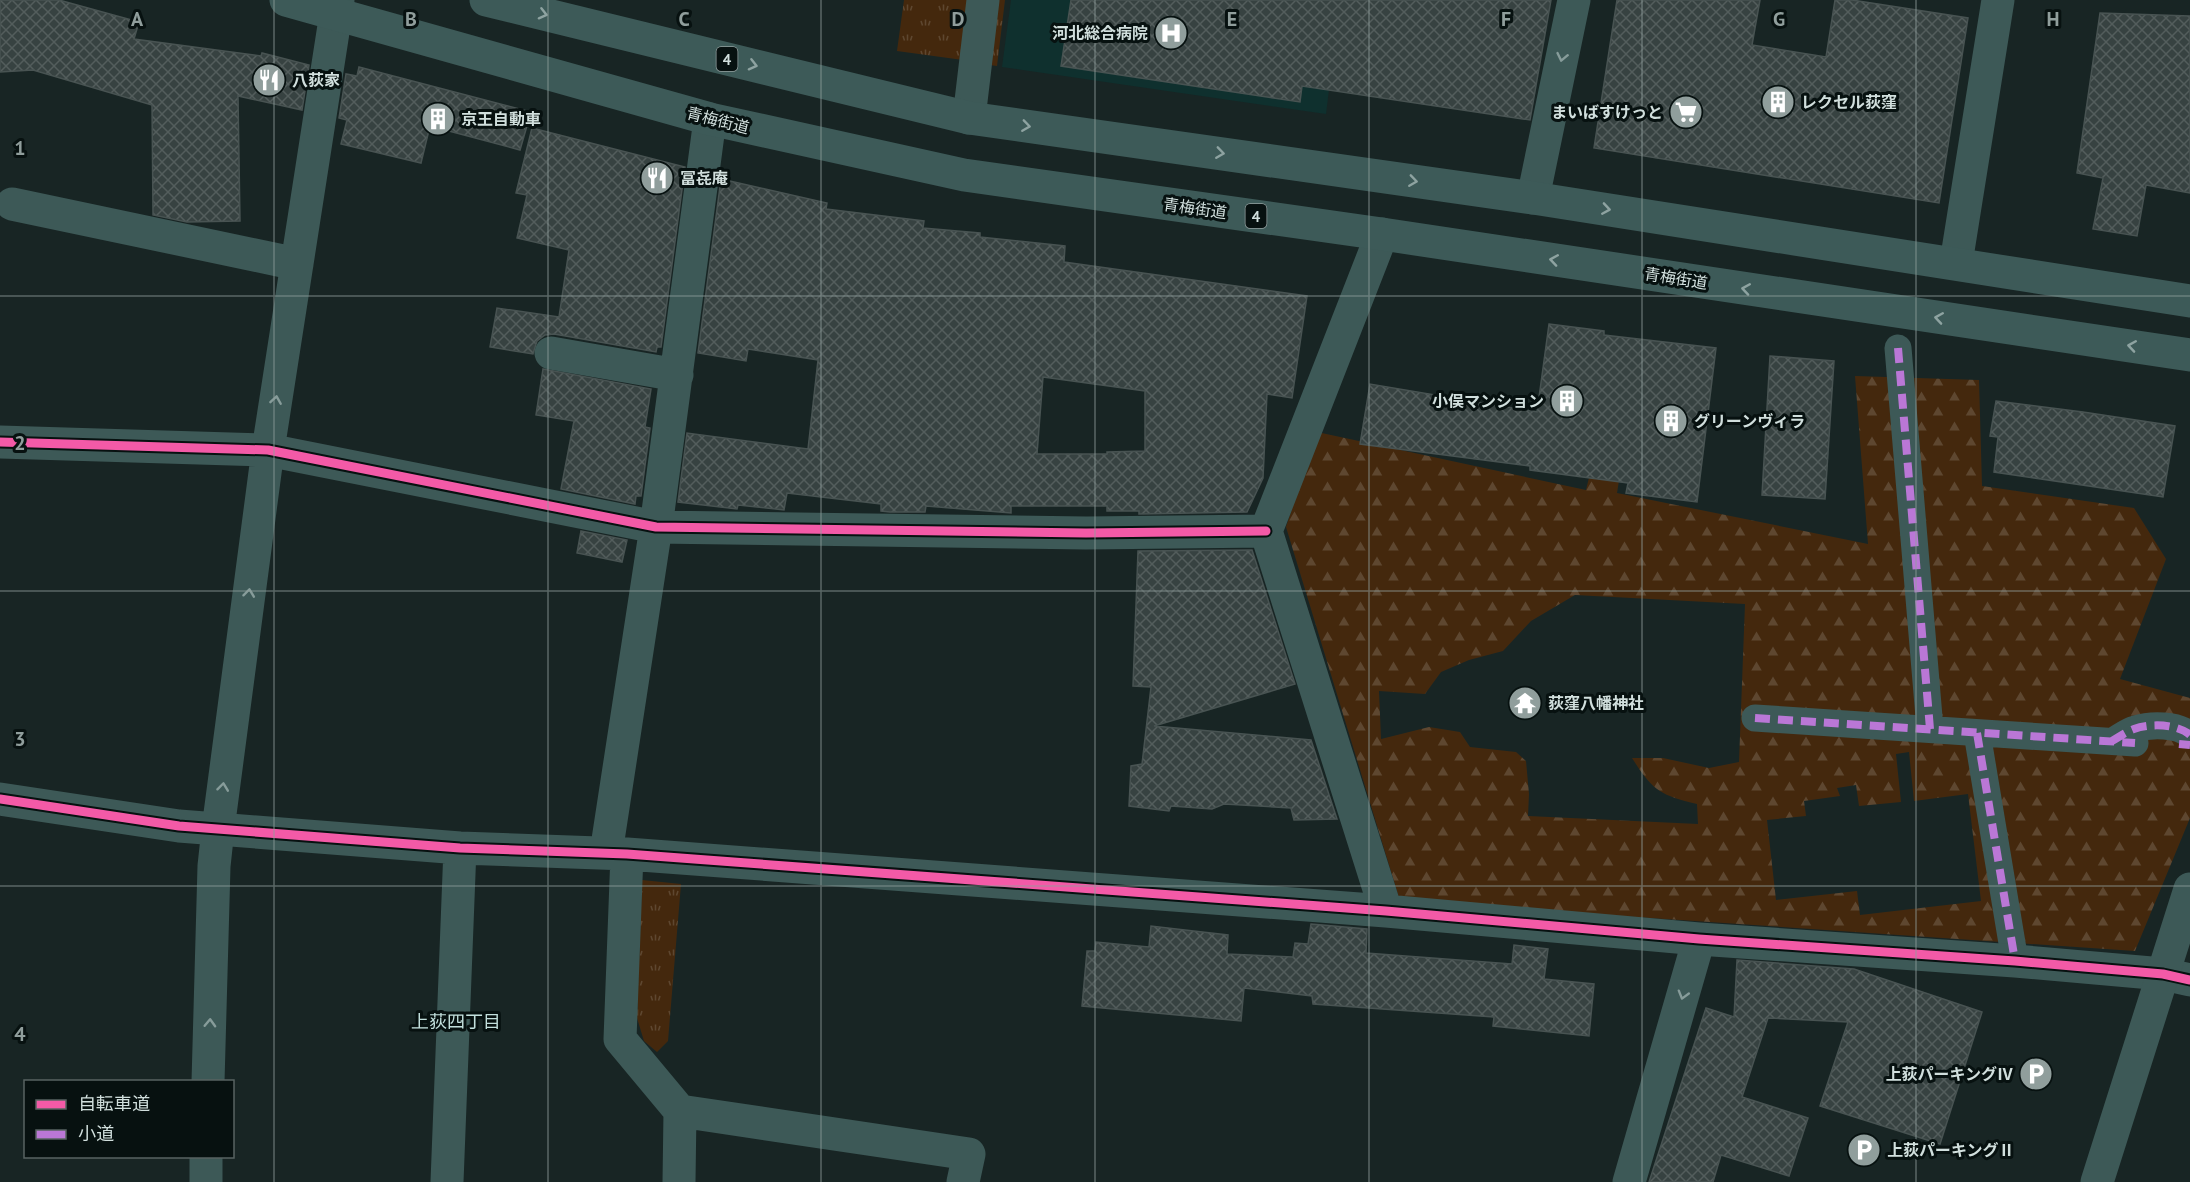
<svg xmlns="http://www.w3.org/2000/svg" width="2190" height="1182" font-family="'PT Sans','Noto Sans JP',sans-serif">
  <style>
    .built { fill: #0f302e }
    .forest { fill: url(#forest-firs); fill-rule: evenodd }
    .park { fill: url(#park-tufts) }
    .building { fill: url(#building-cross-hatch); stroke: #485352; stroke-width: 1.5; fill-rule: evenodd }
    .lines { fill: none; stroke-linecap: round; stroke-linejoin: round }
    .pedestrian { stroke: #3d5957; stroke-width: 27 }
    .minor { stroke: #3d5957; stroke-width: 33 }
    .tertiary { stroke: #3d5957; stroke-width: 33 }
    .primary { stroke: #3d5a58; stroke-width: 33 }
    .quiet { stroke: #ba77d6; stroke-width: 8; stroke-dasharray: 15 8; stroke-linecap: butt }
    .cycleway-casing { stroke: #071110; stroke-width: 13 }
    .cycleway { stroke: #f35aa7; stroke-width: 9 }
    .oneway { stroke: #8ea3a1 }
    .oneway2 { stroke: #879c9a }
    .grid { fill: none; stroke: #909e9c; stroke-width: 1.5; stroke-opacity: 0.55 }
    .labels { text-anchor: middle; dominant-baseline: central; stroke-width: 6; stroke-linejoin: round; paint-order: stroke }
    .shield { fill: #071110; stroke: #94a1a0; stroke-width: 1.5 }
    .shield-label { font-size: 15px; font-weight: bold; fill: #d1dfdd }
    .poi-label { font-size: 16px; font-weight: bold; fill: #d1dfdd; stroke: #071110; text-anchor: start }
    .street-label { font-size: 16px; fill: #d1dfdd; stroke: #071110 }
    .neighbourhood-label { font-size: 18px; fill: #c2dfdc; stroke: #071110 }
    .grid-label { font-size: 20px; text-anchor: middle; font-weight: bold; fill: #909e9c; stroke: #071110; stroke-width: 6; stroke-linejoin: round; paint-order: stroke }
  </style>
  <defs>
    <pattern id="forest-firs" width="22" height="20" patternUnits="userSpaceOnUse" patternTransform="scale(1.5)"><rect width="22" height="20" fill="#44280d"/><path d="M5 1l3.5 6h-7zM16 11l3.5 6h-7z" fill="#5e4730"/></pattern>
    <pattern id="park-tufts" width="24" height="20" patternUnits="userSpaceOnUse" patternTransform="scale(1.5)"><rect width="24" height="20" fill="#44280d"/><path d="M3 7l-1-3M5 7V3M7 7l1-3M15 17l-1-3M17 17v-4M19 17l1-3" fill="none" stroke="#5e4730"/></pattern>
    <pattern id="building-cross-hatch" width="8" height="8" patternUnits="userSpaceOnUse" patternTransform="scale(1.5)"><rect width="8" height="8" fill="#374241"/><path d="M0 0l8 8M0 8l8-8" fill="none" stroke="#535d5c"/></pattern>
  </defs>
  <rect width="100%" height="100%" fill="#182524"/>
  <path class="built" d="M1011 0H1340L1326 114 1002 67Z"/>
  <path class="forest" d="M1618 358 1638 362 1617 493 1868 544 1855 376 1979 380 1982 486 2134 508 2166 559 2120 679 2190 698V818L2135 951 1400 901 1286 527 1317 432 1586 490ZM1575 595 1745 604 1739 762 1709 768 1663 758H1632C1653 791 1660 795 1697 804L1698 824 1528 816 1529 794 1526 761 1516 752 1470 747 1460 732 1429 727 1381 739 1379 691 1425 694 1441 672 1469 660 1503 651 1531 621ZM1909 752 1914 801 1968 794 1981 901 1860 915 1857 891 1776 900 1767 820 1806 816 1804 801 1840 796 1837 788 1856 785 1859 806 1901 802 1896 754Z"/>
  <path class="park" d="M904 0H971L963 60 897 51Z
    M990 0H1005L997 66 982 64Z
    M642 880 681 884 668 1041 657 1052 644 1041 637 1018Z"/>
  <path class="building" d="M0 0H59L139 22 134 39 261 56 262 53 309 65 302 110 238 96 240 221 187 222 153 215 152 105 33 70 0 72Z
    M1071 0H1551L1530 120 1302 86 1300 102 1061 66Z
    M1617 0H1760L1752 45 1826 57 1835 0H1852L1968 18 1939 203 1594 148Z
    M2100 13 2190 16V193L2146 185 2137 236 2093 229 2103 178 2077 173Z
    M359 67 531 112 520 150 430 126 421 163 341 144 347 120 339 118 346 74 357 76Z
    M532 128 685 167 661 347H657L656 352 554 334 545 335 537 341 533 354 490 347 497 308 559 317 569 250 517 238 527 195 516 193Z
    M721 179 827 203 826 209 924 221 923 228 980 233V237L1065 246 1064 262 1307 296 1292 398 1267 394 1263 478 1247 512 1139 514V511H1107V506H1011V513L926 506 925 512H890L881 511V504L787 493 784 510 738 505 737 509 678 502 687 433 808 449 818 360 748 349 746 361 698 353ZM1043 377 1145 391V451L1107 452V454H1037Z
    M1549 324 1604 331V335L1716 348 1697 502 1626 493 1628 483 1530 470V466L1360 444 1370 384 1537 412Z
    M1770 356 1834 361 1825 499 1762 495Z
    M543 369 651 389 645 427 650 428 641 496H636L635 504 561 489 574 421 536 415Z
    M1996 401 2083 412 2175 426 2163 497 1994 472 1998 437 1990 436Z
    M581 531 627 540 622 562 577 553Z
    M1252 550 1295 684 1154 726 1311 740 1337 819 1294 820 1291 808 1224 804 1212 809 1171 806 1169 811 1129 806 1131 766 1142 764 1151 687 1133 686 1138 551Z
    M1311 924 1367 929 1366 953 1512 964 1514 945 1548 949 1544 979 1594 984 1589 1036 1493 1026 1494 1017 1313 1004 1312 996 1244 988 1241 1021 1082 1006 1087 951H1095L1096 942 1149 947 1151 926 1228 935 1227 954 1293 957 1295 943 1308 944Z
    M1737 960 1854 969 1982 1012 1940 1144 1820 1106 1848 1022 1768 1018 1742 1097 1808 1118 1789 1176 1721 1155 1713 1182H1649L1706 1008 1734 1017Z"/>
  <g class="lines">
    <path class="pedestrian" d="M1898 348 1930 729
      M1755 718 2135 743
      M1977 733 2015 961
      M2113 741C2120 737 2127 731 2135 729 2151 724 2178 724 2190 735"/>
    <path class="minor" d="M1533 198 1574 0
      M12 204 297 264
      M1382 234 1266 531 1386 911
      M1956 263 1998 0
      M551 353 677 375
      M0 442 268 450 656 527 1086 533 1266 531
      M0 799 179 826 460 848 627 854 1386 911 1699 939 2015 961 2163 974 2190 980
      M606 853 656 527 710 119
      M627 854 620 1039 680 1111 679 1182
      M208 1082 214 866 218 829 268 450 338 0
      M680 1111 969 1154 963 1182
      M206 1182V1156
      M447 1182 460 848
      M1629 1182 1699 939"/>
    <path class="tertiary" d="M969 118 983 0
      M2097 1182 2190 889"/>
    <path class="primary" d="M286 0 710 119 964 175 1382 234 2190 355
      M486 0 969 118 1533 198 2190 301"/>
    <path class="quiet" d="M1898 348 1930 729
      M1755 718 2135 743
      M1977 733 2015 961
      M2112 741C2119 737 2126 732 2134 729 2150 723 2178 724 2190 735
      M2179 744 2190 745"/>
    <g class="cycleway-casing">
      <path id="cycleway" d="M0 442 268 450 656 527 1086 533 1266 531
        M0 799 179 826 460 848 627 854 1386 911 1699 939 2015 961 2163 974 2190 980"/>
    </g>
    <use href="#cycleway" class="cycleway"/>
  </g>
  <defs><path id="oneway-chevron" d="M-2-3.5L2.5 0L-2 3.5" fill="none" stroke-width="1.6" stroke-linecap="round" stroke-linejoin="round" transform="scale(1.5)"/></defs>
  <g class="oneway">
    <use href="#oneway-chevron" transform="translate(543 14) rotate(14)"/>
    <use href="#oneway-chevron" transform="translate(753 65) rotate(14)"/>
    <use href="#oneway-chevron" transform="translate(1026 126) rotate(8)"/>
    <use href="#oneway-chevron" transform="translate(1220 153) rotate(8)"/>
    <use href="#oneway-chevron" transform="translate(1413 181) rotate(8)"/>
    <use href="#oneway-chevron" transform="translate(1606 209) rotate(9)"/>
    <use href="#oneway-chevron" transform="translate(1554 260) rotate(-171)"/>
    <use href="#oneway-chevron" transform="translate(1746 289) rotate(-171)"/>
    <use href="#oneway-chevron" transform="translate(1939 318) rotate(-171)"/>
    <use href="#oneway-chevron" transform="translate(2132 346) rotate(-171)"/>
  </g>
  <g class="oneway2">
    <use href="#oneway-chevron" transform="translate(1562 57) rotate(102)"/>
    <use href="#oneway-chevron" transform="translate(276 400) rotate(-81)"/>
    <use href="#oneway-chevron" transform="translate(249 593) rotate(-83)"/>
    <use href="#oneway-chevron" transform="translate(223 787) rotate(-83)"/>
    <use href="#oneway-chevron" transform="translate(1683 995) rotate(106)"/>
    <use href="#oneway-chevron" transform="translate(210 1023) rotate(-88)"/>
  </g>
  <path class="grid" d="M274 0V1182M548 0V1182M821 0V1182M1095 0V1182M1369 0V1182M1642 0V1182M1916 0V1182M0 296H2190M0 591H2190M0 886H2190"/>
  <defs>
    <g id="hospital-disc" transform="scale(1.725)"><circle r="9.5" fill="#909e9c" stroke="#071110"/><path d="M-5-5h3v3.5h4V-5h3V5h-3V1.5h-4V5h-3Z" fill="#fff"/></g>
    <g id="restaurant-disc" transform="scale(1.725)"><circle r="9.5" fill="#909e9c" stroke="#071110"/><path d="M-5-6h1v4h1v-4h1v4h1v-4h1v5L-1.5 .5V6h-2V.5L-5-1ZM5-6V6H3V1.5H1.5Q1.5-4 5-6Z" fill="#fff"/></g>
    <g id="building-disc" transform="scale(1.725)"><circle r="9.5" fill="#909e9c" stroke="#071110"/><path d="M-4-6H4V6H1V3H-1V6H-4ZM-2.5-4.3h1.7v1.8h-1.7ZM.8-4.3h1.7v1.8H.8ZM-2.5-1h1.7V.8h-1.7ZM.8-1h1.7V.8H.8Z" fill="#fff"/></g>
    <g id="supermarket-disc" transform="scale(1.725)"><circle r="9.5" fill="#909e9c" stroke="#071110"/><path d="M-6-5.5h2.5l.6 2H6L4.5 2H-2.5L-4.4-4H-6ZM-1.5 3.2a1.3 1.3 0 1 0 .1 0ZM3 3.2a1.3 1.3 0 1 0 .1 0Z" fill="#fff"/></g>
    <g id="temple-disc" transform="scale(1.725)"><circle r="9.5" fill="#909e9c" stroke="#071110"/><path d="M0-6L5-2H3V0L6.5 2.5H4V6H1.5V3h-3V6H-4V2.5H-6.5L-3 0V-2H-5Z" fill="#fff"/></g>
    <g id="parking-disc" transform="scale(1.725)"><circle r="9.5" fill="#909e9c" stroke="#071110"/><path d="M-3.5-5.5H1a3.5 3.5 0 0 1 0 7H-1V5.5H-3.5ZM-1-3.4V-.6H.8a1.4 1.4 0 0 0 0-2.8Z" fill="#fff"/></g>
  </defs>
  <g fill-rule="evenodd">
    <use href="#hospital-disc" x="1171" y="33"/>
    <use href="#restaurant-disc" x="269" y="80"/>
    <use href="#building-disc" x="1778" y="102"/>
    <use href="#supermarket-disc" x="1686" y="112"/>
    <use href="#building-disc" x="438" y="119"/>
    <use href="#restaurant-disc" x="657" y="178"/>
    <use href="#building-disc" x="1567" y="401"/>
    <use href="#building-disc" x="1671" y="421"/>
    <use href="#temple-disc" x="1525" y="703"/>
    <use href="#parking-disc" x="2036" y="1074"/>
    <use href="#parking-disc" x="1864" y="1150"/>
  </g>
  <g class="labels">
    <g class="shield">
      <rect x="716.5" y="47" width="21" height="24" rx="4.5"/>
      <rect x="1245.5" y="204" width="21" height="24" rx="4.5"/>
    </g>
    <g class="shield-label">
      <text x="727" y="59">4</text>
      <text x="1256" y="216">4</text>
    </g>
    <g class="poi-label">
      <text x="1148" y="33" text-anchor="end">河北総合病院</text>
      <text x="292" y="80">八荻家</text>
      <text x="1801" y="102">レクセル荻窪</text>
      <text x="1663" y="112" text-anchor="end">まいばすけっと</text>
      <text x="461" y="119">京王自動車</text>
      <text x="680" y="178">冨㐂庵</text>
      <text x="1544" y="401" text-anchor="end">小俣マンション</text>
      <text x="1694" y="421">グリーンヴィラ</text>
      <text x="1548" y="703">荻窪八幡神社</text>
      <text x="2013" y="1074" text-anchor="end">上荻パーキングⅣ</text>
      <text x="1887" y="1150">上荻パーキングⅡ</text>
    </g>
    <g class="street-label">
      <text transform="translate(718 120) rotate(14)">青梅街道</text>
      <text transform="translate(1195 208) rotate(8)">青梅街道</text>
      <text transform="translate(1676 278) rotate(9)">青梅街道</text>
    </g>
    <g class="neighbourhood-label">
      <text x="456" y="1021">上荻四丁目</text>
    </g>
  </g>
  <g class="grid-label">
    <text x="137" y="26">A</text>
    <text x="411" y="26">B</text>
    <text x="684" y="26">C</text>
    <text x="958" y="26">D</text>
    <text x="1232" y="26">E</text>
    <text x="1506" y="26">F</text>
    <text x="1779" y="26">G</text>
    <text x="2053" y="26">H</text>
    <text x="20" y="155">1</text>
    <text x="20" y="450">2</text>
    <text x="20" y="746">3</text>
    <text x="20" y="1041">4</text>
  </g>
  <rect x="24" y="1080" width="210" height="78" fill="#071110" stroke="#586362" stroke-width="1.5"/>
  <rect x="36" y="1100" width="30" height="9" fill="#f35aa7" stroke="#586362" stroke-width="1.5"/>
  <text x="78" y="1110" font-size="18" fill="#d1dfdd">自転車道</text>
  <rect x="36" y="1130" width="30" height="9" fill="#ba77d6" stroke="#586362" stroke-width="1.5"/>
  <text x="78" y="1140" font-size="18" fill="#d1dfdd">小道</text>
</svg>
